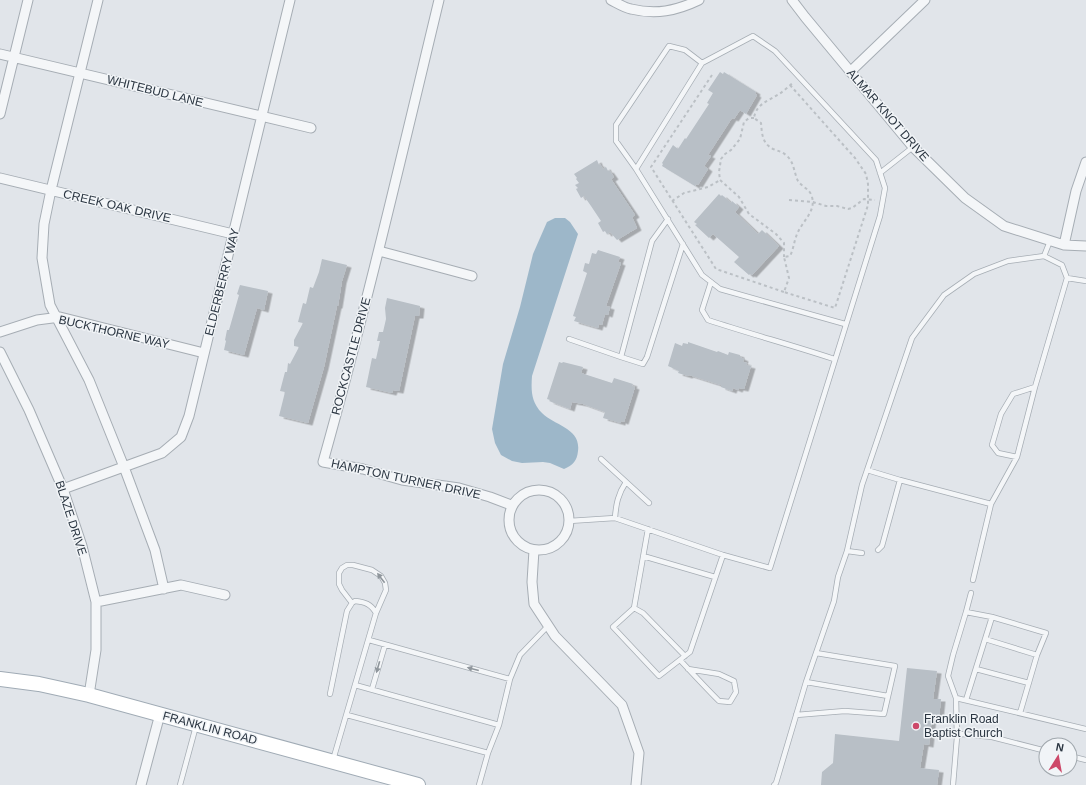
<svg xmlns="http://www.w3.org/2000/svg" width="1086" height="785" font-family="Helvetica,sans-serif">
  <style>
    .water { fill: #9db7c9 }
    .building { fill: #b8bfc6; filter: url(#shadow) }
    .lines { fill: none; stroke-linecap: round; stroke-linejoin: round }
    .lane-casing { stroke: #a6adb4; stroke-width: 6 }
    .street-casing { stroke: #a6adb4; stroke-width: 11 }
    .primary-casing { stroke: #a0abb5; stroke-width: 16 }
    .path { stroke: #bbc0c5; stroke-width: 2; stroke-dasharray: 3 3; stroke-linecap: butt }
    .lane { stroke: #f4f6f8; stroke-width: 4.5 }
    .street { stroke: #f4f6f8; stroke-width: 9 }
    .primary { stroke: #fff; stroke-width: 14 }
    .oneway { fill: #8f969c }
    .poi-dot { fill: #cd4869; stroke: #f1f4f7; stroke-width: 1.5 }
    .labels { text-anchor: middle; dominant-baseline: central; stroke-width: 3; stroke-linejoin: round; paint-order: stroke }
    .street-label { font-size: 12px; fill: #2a3541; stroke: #f1f4f7 }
    .poi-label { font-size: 12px; fill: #2a3541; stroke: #f1f4f7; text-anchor: start }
  </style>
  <defs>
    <filter id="shadow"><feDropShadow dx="4.5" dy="2.5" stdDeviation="0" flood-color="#0004"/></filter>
  </defs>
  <rect width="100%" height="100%" fill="#e1e5ea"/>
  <path class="water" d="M555 218H565L570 222 578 234 532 376C531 390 531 402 542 413 555 426 581 428 578 451 577 461 573 465 564 469L550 463 543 462 522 463 512 461 501 455 495 443 492 429 503 364 520 307 533 254 547 222Z"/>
  <path class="building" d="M720 72 723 74 724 72 735 79 756 92 755 94 757 95 746 114 740 110 734 119 732 118 708 155 711 156 704 166 708 169 698 185 696 184 695 186 662 166 663 164 662 163 673 145 678 149 685 138 686 139 709 104 707 103 713 93 708 90Z
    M597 160 599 165 600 164 603 169 606 167 608 171 609 170 614 177 611 179 635 215 632 217 637 228 617 240 610 232 607 234 605 231 603 232 598 223 601 221 591 206 584 196 581 198 576 189 578 188 575 185 579 183 576 179 577 178 574 174Z
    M719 194 721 196 722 195 731 203 732 201 739 207 735 212 758 234 762 230 779 246 752 275 750 274 749 275 734 262 739 257 713 234 709 238 695 225 697 224 694 222Z
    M598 250 620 257 618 262 621 263 606 306 610 307 608 315 605 314 602 325 599 324 598 328 574 321 576 317 573 316 587 273 583 271 585 263 589 264 592 253 596 254Z
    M322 259 347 265 342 281 338 306H337L324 367 308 423 279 416 285 392 280 391 285 372H287L288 363 290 364 299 347 294 346V340L303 323 298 322 303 303 306 304 310 287 313 288 319 272Z
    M240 285 268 291 264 310 257 308 244 355 224 350 226 341 225 340 227 330H229L239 295 237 294Z
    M387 298 420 306 419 316H415L399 391 393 390 392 393 366 387 372 358 376 359 380 341H377L379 332H383L386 319 385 308Z
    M688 342 717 352 718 351 728 355 729 352 740 355V357L744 359 743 362 747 363 746 365 751 366 744 389 739 388 738 390 733 388 732 391 721 387V385L711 382 689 375 688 376 678 373 679 371 668 366 675 343 682 346 683 343 688 344Z
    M559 362 562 363 563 362 583 367 581 373 612 383 614 378 633 384 632 386 635 387 624 422 621 421V423L603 418 605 412 583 404 572 402 570 409 549 401 550 400 547 399Z
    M907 668 937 671 933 699H941L939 718 932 717 929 745 924 744 920 768 939 770 937 785H821L822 772 833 763 835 734 899 741Z"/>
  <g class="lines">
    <g class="lane-casing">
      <path id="lane" d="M636 169 616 141V125L669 46 685 50 702 63
        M880 173 913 147
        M1067 278 1086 281
        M711 282 702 310 708 320C750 334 792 345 834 359
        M569 339 621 357 652 241 668 219
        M621 357 643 364 647 357 683 244
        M1017 457 998 453 992 445 1001 414 1013 394 1035 387
        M601 459 649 503
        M867 470 900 480
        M615 518C616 504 618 494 626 482
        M569 521 615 518 723 555 770 568 880 216 885 188 876 160 775 51 753 36 702 63 636 169 702 275 720 289 845 324
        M648 529 634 608 613 627 659 676 690 652 723 555
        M878 550 882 546 900 480 991 504
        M847 551 862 485 912 338 944 295 974 274 1008 261 1044 256
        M643 556 715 577
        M973 580 991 504 1017 457 1035 387 1067 278 1062 265 1044 256 1050 241
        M971 593 966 612 992 617 1046 633 1037 655 1020 713
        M352 603 342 590 339 584V573L342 568 347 565H353L372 570 381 576 385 583 386 590 376 613
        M634 608 643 613 685 656
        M985 639 1037 655
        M369 640 510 679
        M680 660C693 674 706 688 719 701L730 702 736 692 734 681 719 674 688 669
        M976 669 1029 683
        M806 682 888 696
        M355 685 499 725
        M372 689 385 645
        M330 694 347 611 352 603 355 601C365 602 371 604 376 613L333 760
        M956 698 1086 729
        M966 700 992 617
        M347 715 488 753
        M796 715 845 711 884 714 895 666 816 653
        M957 737 956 698 948 676 953 655 966 612
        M1070 756 1086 760
        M180 785 196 726
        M479 785 488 753 499 725 510 679 520 655 548 626
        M774 785 776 783 806 682 834 601 838 577 847 551 862 553
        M953 785 957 737 962 734 992 737 1046 751"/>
    </g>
    <g class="street-casing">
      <path id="street" d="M98 0 51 190 44 224 42 258 50 305 89 380 124 467 155 550 164 589
        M439 0C402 154 366 309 323 462L363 469 402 480 459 488 490 497 511 505
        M611 0C617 3 625 8 631 9 656 15 676 11 699 0
        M792 0 805 17 913 147 965 198 1004 226 1064 245 1086 246
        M0 54 311 128
        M850 72 925 0
        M0 114 28 0
        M0 178 233 234
        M1064 245 1076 191 1086 162
        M379 251 472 276
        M0 332 37 320 60 317 204 353
        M0 352 29 410 63 489 82 546 96 602V650L89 695
        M63 489 162 453 181 437 189 416 290 0
        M509 520a30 30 0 1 1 60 0a30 30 0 1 1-60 0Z
        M534 550 532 582 534 604 555 636 622 705 639 753 636 785
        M96 602 181 585 225 595
        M141 785 160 714"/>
    </g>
    <g class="primary-casing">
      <path id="primary" d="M0 679 39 684 89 695 418 785"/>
    </g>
    <path class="path" d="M712 75 651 167 716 269 784 292
      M790 85 855 158 866 174 868 184V205L835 308 784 292 789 278 784 257 790 256C794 248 794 240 798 232 803 221 816 211 812 197 810 189 802 187 798 181 794 173 794 162 787 156 783 152 778 151 773 149 762 143 762 134 761 123L754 118C756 104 768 101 779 94 784 91 789 86 794 82
      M754 118H749L744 122 740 139 731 150 725 154 721 159 719 172 720 180 739 197 749 214 776 234 784 243V257
      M789 200 813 202 826 206H837L848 209 852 208 864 199 875 200
      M672 201 684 193 708 187 720 180"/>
    <use href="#lane" class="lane"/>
    <use href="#street" class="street"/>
    <use href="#primary" class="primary"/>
  </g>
  <defs><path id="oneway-solid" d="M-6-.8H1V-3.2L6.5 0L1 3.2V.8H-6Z"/></defs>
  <g class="oneway">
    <use href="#oneway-solid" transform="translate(381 578) rotate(-127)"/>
    <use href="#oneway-solid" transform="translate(378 667) rotate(106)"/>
    <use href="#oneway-solid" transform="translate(473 669) rotate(-165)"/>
  </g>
  <circle class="poi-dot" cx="916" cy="726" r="4"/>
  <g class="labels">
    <g class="street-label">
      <text transform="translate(155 91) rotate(14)">WHITEBUD LANE</text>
      <text transform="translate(888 115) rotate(49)">ALMAR KNOT DRIVE</text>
      <text transform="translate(117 206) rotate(13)">CREEK OAK DRIVE</text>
      <text transform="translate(222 282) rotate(-76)">ELDERBERRY WAY</text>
      <text transform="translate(114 332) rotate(13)">BUCKTHORNE WAY</text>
      <text transform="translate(351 356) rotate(-75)">ROCKCASTLE DRIVE</text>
      <text transform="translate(406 479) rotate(12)">HAMPTON TURNER DRIVE</text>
      <text transform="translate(71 518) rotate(72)">BLAZE DRIVE</text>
      <text transform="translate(210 728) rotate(15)">FRANKLIN ROAD</text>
    </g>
    <g class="poi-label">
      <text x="924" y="719">Franklin Road<tspan x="924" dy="14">Baptist Church</tspan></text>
    </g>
  </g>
  <g transform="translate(1058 757) rotate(11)"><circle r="19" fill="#f1f4f7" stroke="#a1a8ae"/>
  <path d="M0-3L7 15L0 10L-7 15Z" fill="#cd4869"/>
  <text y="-6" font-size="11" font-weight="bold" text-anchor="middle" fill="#2a3541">N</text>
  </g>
</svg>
